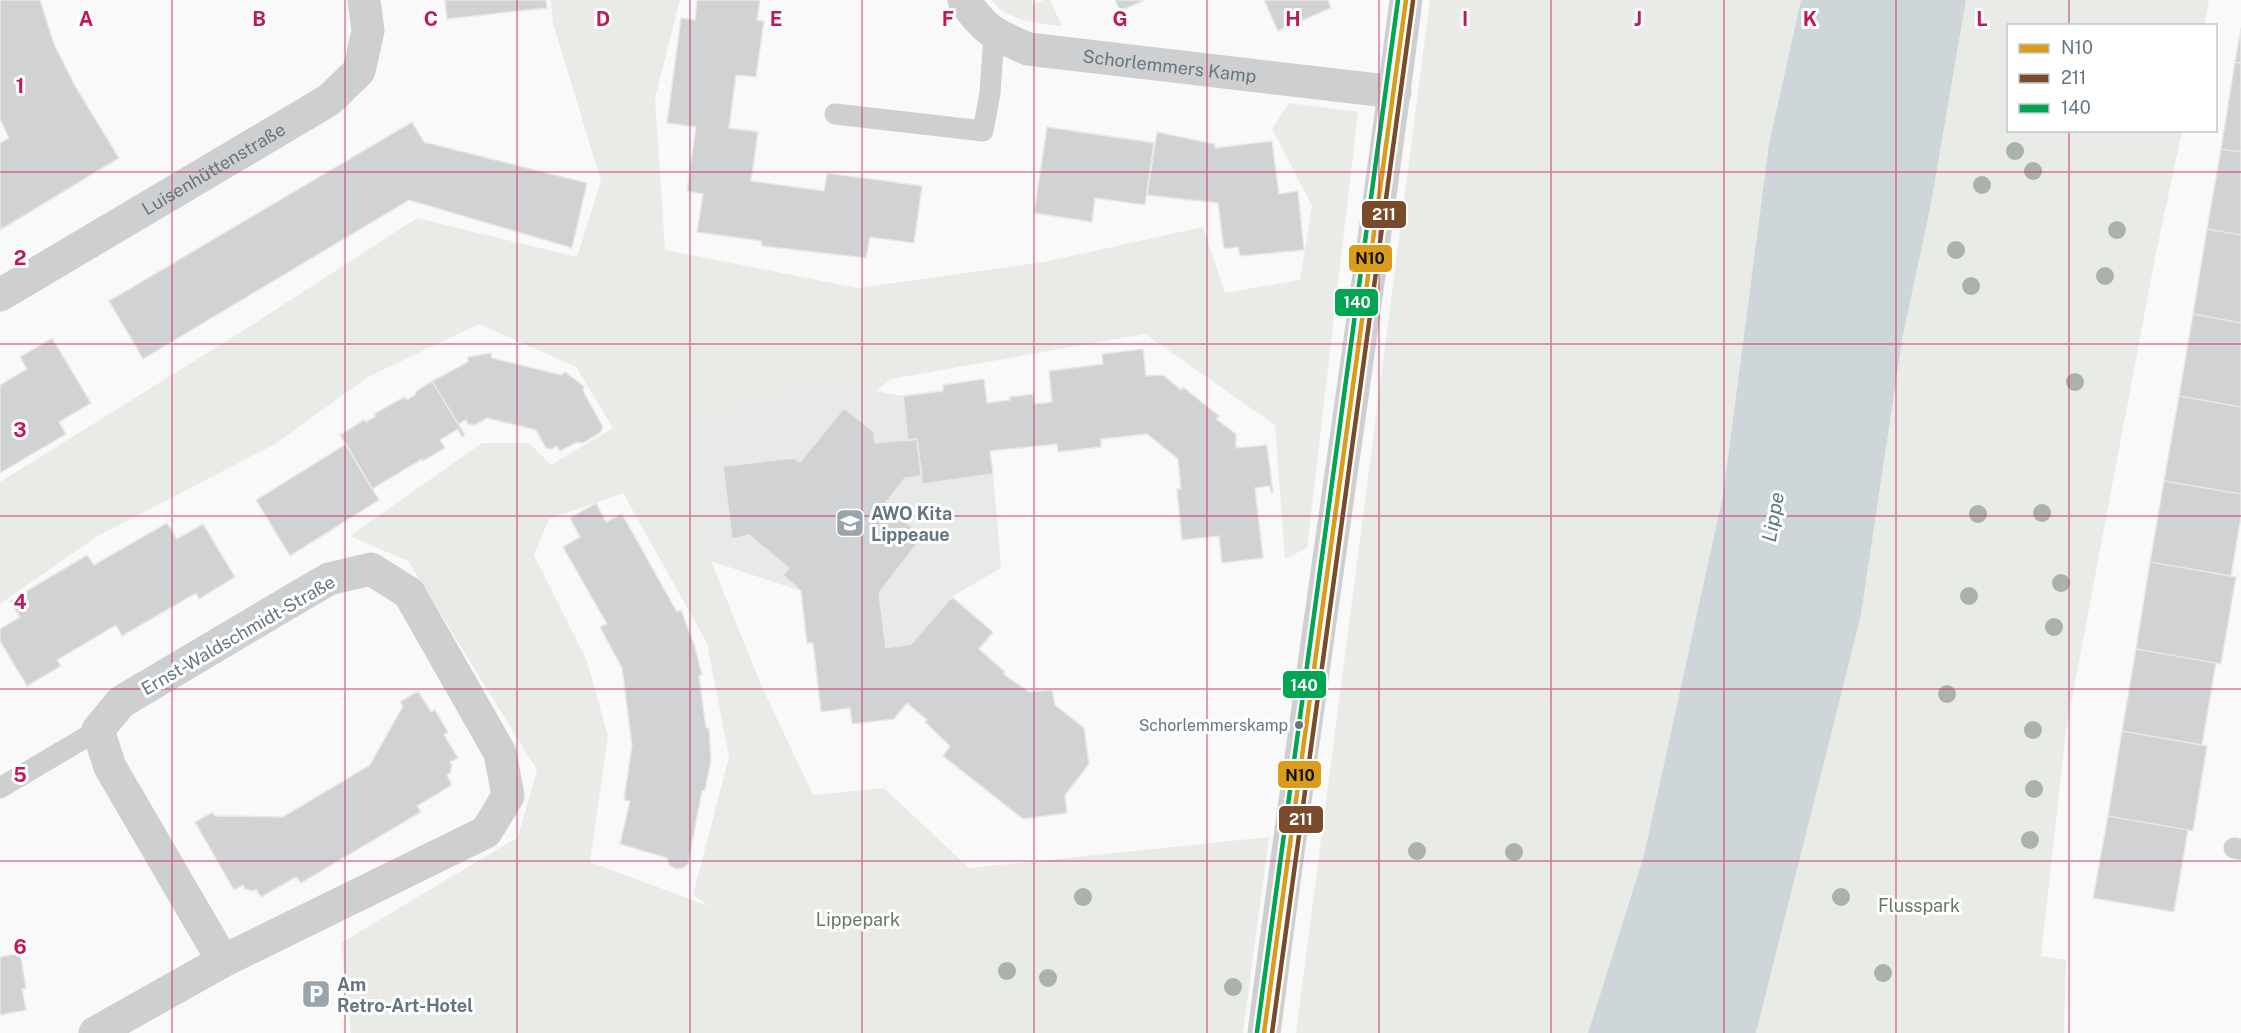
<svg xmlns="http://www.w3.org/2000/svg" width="2241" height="1033" font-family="'Public Sans',sans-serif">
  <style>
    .built { fill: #e8e9e9 }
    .green { fill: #e8ebe6; fill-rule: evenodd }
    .water { fill: #ced6d9 }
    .building { fill: #d0d2d3; stroke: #e8e8e8; stroke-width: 1.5 }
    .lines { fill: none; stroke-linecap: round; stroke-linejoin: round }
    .service { stroke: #cecfd0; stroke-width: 21 }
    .minor { stroke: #cecfd0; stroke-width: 33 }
    .bus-1-casing { stroke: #fff; stroke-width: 9 }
    .bus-2-casing { stroke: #fff; stroke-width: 9 }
    .bus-3-casing { stroke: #fff; stroke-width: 9 }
    .bus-1 { stroke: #da9c1a; stroke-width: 4.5 }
    .bus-2 { stroke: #7a4b2a; stroke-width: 4.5 }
    .bus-3 { stroke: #00a651; stroke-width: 4.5 }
    .tree { fill: #a9b3a7 }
    .grid { fill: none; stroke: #c2185b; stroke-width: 1.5; stroke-opacity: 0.55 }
    .bus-dot { fill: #657683; stroke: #fff; stroke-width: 2 }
    .labels { text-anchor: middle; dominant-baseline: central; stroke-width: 6; stroke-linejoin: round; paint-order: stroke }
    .bus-label { font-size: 16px; fill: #657683; stroke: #fff; text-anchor: end }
    .street-label { font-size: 18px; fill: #657683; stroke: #fff }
    .poi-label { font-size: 18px; font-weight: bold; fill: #657683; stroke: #fff; text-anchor: start }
    .park-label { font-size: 18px; fill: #687a64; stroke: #fff }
    .water-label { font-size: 20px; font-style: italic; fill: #60757c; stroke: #fff }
    .grid-label { font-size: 20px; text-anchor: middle; font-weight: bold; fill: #c2185b; stroke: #fff; stroke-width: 6; stroke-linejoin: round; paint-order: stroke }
    .line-badge { stroke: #fff; stroke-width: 2 }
    .badge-label { font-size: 16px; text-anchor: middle; font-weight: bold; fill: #fff }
    .pale-badge-label { font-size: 16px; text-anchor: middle; font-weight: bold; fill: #111 }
  </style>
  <rect width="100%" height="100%" fill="#f9f9f9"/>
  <path class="built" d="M819 381 903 396 917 439 922 484 993 474 1001 568 951 597 911 644 886 648 879 593 850 568 801 591 711 561 686 428Z"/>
  <path class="green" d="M551 0H680L655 98 665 250 858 288 1044 262 1203 227 1225 293 1300 280 1312 206 1272 129 1289 103 1358 112 1307 548 1285 559 1275 425 1145 334 891 379 876 391 819 381 686 428 711 561 761 685 813 795 884 788 969 868 1269 837 1243 1033H351L341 943 518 837 537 770 408 561 350 536 482 443H529L551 465 613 428 576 367 479 324 368 377 275 444 96 537 0 604V482L252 325 417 218 577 257 601 181 553 23ZM623 493 707 643 729 757 693 895 711 907 590 862 608 736 587 661 534 555 549 519Z
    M992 0H1031L1033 5 1044 0H1050L1062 26C1039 24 1006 21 992 0Z
    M1430 0H1801L1769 144 1723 495 1644 855 1588 1033H1296Z
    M1966 0H2209L2204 25 2008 26V130L2182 131 2156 253 2066 730 2041 956 2066 960 2064 1033H1756L1861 615 1903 335 1931 204Z"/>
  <path class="water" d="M1801 0H1966L1931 204 1903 335 1861 615 1756 1033H1588L1644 855 1723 495 1769 144Z"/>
  <path class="building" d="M0 0H40L54 44 75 86 119 158 0 230V143L9 138 0 119Z
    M445 0H546L547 8 447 19Z
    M694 0H760L757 20 764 21 756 77 736 75 729 128 758 132 751 181 824 191 827 173 922 186 914 243 870 237 866 258 762 246 761 241 697 232 703 194 687 191 696 127 667 123 681 18 695 20 697 0Z
    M1115 0H1145L1120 11Z
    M1264 0H1328L1331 8 1278 31Z
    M2241 28V63L2235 62Z
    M2235 62 2241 63V152L2221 149Z
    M412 122 424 142 587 183 572 248 409 200 143 359 109 301Z
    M1047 127 1154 143 1145 205 1095 198 1092 222 1034 213Z
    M1157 132 1215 144V148L1272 141 1279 194 1298 191 1304 250 1240 256 1238 247 1224 249 1218 203 1147 195Z
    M2221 149 2241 152V235L2207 229Z
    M2207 229 2241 235V323L2193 314Z
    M2193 314 2241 323V407L2179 396Z
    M52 338 91 403 59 422 66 434 0 473V385L27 369 20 357Z
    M1143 349 1146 376 1163 375 1181 390 1183 387 1219 416 1216 419 1236 434V448L1267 445 1273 493H1271L1270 486 1255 488 1263 558 1222 563 1219 536 1182 540 1177 489H1181L1178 459 1147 434 1101 439V447L1058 452 1057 444 990 451 993 474 922 484 917 439 908 441 903 396 943 391V385L984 379 987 403 1010 400V397L1033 394 1034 404 1052 402 1049 371 1103 364 1102 354Z
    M491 353 492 358 561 375 565 372 584 386 583 391 603 427 601 432 583 443 577 442 560 451 557 446 552 449 546 448 536 430 487 418 475 425 468 424 466 420 458 424 432 381 468 362V357Z
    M432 381 465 435 462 437 458 429 440 440 445 448 423 461 422 459 372 489 340 435 364 420 366 422 376 416 374 414 397 401 405 397 407 400 416 394 415 392Z
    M2179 396 2241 407V494L2164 481Z
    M844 408 874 432 875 443 917 439 922 476 905 478 884 505 923 536 879 593 886 648 911 644 952 597 993 632 979 649 1005 672 1003 674 1029 692 1052 690 1055 705 1084 728 1089 764 1065 795 1067 813 1023 819 943 756 950 746 925 722 927 720 907 703 894 719 852 724 850 708 821 712 813 643H807L801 591 783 575 789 568 749 535 732 539 723 466 794 458 800 462Z
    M346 444 379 500 290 556 256 500Z
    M2164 481 2241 494V517L2231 576 2150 562Z
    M596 503 606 522 622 514 677 612 681 610 694 644 702 675 699 676 706 728H709L711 760 705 790 702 791 688 864 683 868 676 869 669 865 667 858 620 844 630 801 624 800 632 745 622 668 600 627 607 624 563 547 580 537 570 518Z
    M167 523 177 539 203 524 235 577 199 599 196 593 122 636 116 625 57 660 61 666 27 686 0 641V629L20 617 10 601 87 555 94 565Z
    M2150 562 2236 577 2221 664 2136 649Z
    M2136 649 2216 663 2202 745 2122 731Z
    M418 691 431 712 435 710 448 732 444 735 458 758 450 762 452 765 450 773 447 775 452 785 417 806 421 812 301 883 296 877 261 897 256 889 254 891 245 889 243 885 234 890 195 822 213 812 215 816 283 817 370 765 403 706 400 702Z
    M2122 731 2207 746 2193 831 2108 816Z
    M2108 816 2188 830 2174 912 2093 898Z
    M20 953 26 988 22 989 26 1010 0 1015V957Z"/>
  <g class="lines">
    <path class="service" d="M835 114 983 131 990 93 994 35
      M0 788 98 730
      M2234 848 2241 849"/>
    <g class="minor">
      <path id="s1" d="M964 0C984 30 995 35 1028 49L1395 92"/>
      <path id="s2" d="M0 295 329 100 359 71 368 31 364 0"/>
      <path d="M95 1033 223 961 486 832 508 796 500 753 409 593 371 569 329 579 298 597 121 702 98 730 110 767 223 961"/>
      <path d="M1264 1033C1308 688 1362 345 1406 0"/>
    </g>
    <g class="bus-1-casing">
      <path id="bus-1" d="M1264 1033 1406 0"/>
    </g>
    <g class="bus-2-casing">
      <path id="bus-2" d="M1272 1033 1413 1"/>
    </g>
    <g class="bus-3-casing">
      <path id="bus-3" d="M1257 1032 1398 0"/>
    </g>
    <use href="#bus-1" class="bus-1"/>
    <use href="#bus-2" class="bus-2"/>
    <use href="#bus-3" class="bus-3"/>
  </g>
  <g class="tree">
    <circle cx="2015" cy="151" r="9"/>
    <circle cx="2033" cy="171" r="9"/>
    <circle cx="1982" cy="185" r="9"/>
    <circle cx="2117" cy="230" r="9"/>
    <circle cx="1956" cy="250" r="9"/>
    <circle cx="2105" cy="276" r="9"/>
    <circle cx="1971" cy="286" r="9"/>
    <circle cx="2075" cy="382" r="9"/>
    <circle cx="2042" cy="513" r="9"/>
    <circle cx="1978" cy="514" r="9"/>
    <circle cx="2061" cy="583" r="9"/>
    <circle cx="1969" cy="596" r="9"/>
    <circle cx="2054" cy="627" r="9"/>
    <circle cx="1947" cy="694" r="9"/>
    <circle cx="2033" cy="730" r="9"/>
    <circle cx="2034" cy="789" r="9"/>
    <circle cx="2030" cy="840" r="9"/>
    <circle cx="1417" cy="851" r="9"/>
    <circle cx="1514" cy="852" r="9"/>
    <circle cx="1083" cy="897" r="9"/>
    <circle cx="1841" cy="897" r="9"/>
    <circle cx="1007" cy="971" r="9"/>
    <circle cx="1883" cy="973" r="9"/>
    <circle cx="1048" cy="978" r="9"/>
    <circle cx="1233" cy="987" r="9"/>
  </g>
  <path class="grid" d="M172 0V1033M345 0V1033M517 0V1033M690 0V1033M862 0V1033M1034 0V1033M1207 0V1033M1379 0V1033M1551 0V1033M1724 0V1033M1896 0V1033M2069 0V26M2069 130V1033M0 172H2241M0 344H2241M0 516H2241M0 689H2241M0 861H2241"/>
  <defs>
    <g id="school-square" transform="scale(1.5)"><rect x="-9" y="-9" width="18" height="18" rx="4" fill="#99a4ac" stroke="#fff"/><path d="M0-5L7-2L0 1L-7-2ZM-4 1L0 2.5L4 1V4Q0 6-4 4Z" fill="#fff"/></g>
    <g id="parking-square" transform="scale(1.5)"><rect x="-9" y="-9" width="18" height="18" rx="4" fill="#99a4ac" stroke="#fff"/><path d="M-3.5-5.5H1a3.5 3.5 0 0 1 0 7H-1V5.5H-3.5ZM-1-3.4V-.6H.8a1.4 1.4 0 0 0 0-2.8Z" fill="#fff"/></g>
  </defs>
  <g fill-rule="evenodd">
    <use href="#school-square" x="850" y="523"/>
    <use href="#parking-square" x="316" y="994"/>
  </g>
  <circle class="bus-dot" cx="1299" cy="725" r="5"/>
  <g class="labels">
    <g class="bus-label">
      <text x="1288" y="725">Schorlemmerskamp</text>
    </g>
    <g class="street-label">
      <text stroke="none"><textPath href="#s1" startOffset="225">Schorlemmers Kamp</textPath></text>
      <text stroke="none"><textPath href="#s2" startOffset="248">Luisenhüttenstraße</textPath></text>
      <text transform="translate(238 635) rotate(-30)">Ernst-Waldschmidt-Straße</text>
    </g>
    <g class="poi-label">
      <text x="871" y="513">AWO Kita<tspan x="871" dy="21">Lippeaue</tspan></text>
      <text x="337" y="984">Am<tspan x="337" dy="21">Retro-Art-Hotel</tspan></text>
    </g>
    <g class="park-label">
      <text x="1919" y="905">Flusspark</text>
      <text x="858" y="919">Lippepark</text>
    </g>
    <g class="water-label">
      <text transform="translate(1773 517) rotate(-80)">Lippe</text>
    </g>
  </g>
  <g class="grid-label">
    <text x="86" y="26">A</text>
    <text x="259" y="26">B</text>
    <text x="431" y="26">C</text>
    <text x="603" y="26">D</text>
    <text x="776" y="26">E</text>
    <text x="948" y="26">F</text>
    <text x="1120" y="26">G</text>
    <text x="1293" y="26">H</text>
    <text x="1465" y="26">I</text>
    <text x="1638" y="26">J</text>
    <text x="1810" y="26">K</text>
    <text x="1982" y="26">L</text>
    <text x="20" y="93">1</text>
    <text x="20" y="265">2</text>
    <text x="20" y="437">3</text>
    <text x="20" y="609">4</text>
    <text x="20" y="782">5</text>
    <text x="20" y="954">6</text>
  </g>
  <g class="line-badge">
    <rect x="1361" y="200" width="46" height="29" rx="6" fill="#7a4b2a"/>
    <rect x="1348" y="244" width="45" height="29" rx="6" fill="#da9c1a"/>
    <rect x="1334" y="288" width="45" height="29" rx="6" fill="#00a651"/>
    <rect x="1282" y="670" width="45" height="29" rx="6" fill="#00a651"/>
    <rect x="1277" y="760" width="45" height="29" rx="6" fill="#da9c1a"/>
    <rect x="1278" y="805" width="46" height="29" rx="6" fill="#7a4b2a"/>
  </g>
  <g class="badge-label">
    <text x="1384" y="220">211</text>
    <text x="1357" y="308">140</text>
    <text x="1304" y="691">140</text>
    <text x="1301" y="825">211</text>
  </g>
  <g class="pale-badge-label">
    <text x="1370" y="264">N10</text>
    <text x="1300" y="781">N10</text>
  </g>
  <rect x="2007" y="24" width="210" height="108" fill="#ffffff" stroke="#c1c8cd" stroke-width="1.5"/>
  <rect x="2019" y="44" width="30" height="9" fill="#da9c1a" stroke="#c1c8cd" stroke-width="1.5"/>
  <text x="2061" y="54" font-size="18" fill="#657683">N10</text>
  <rect x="2019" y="74" width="30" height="9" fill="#7a4b2a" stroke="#c1c8cd" stroke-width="1.5"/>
  <text x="2061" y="84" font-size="18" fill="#657683">211</text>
  <rect x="2019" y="104" width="30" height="9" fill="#00a651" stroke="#c1c8cd" stroke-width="1.5"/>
  <text x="2061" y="114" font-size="18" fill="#657683">140</text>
</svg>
